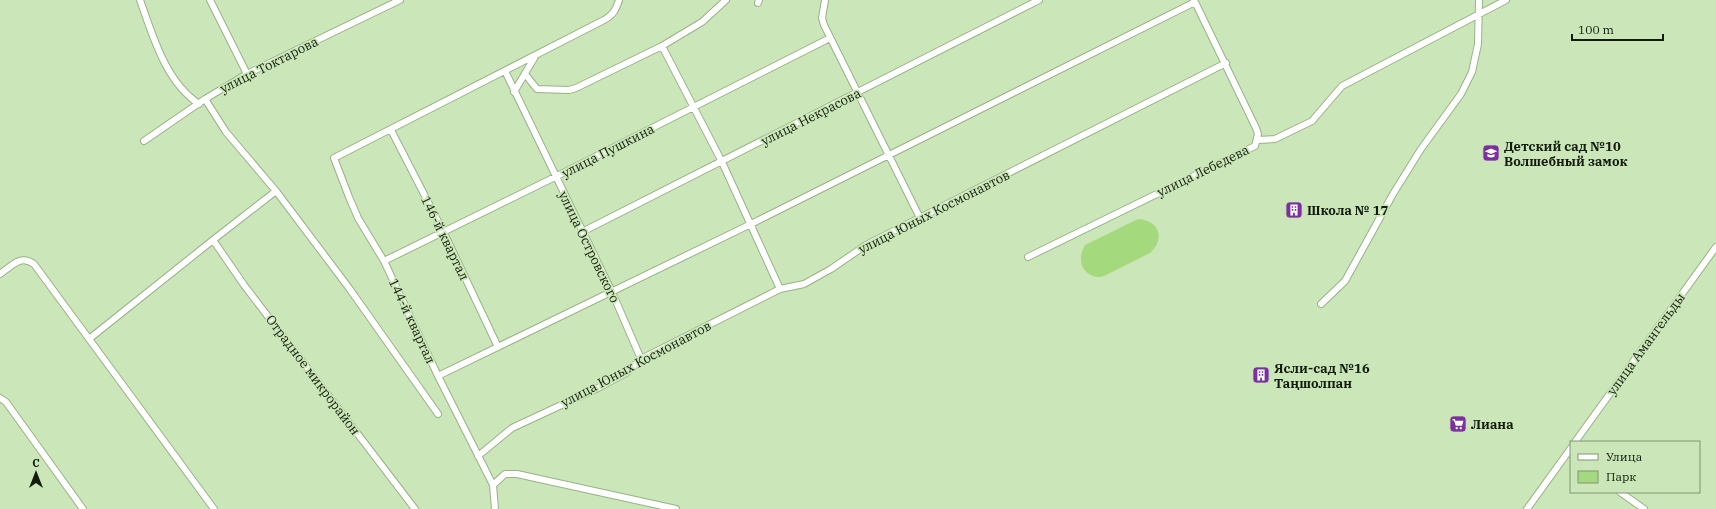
<svg xmlns="http://www.w3.org/2000/svg" width="1716" height="509" font-family="'IBM Plex Serif',serif">
  <style>
    .green { fill: #a5d97e }
    .lines { fill: none; stroke-linecap: round; stroke-linejoin: round }
    .minor-casing { stroke: #98b287; stroke-width: 8 }
    .minor { stroke: #fff; stroke-width: 6 }
    .labels { text-anchor: middle; dominant-baseline: central; stroke-width: 3.5; stroke-linejoin: round; paint-order: stroke }
    .street-label { font-size: 13px; fill: #131c0c; stroke: #cbe7b9 }
    .poi-label { font-size: 13px; font-weight: bold; fill: #131c0c; stroke: #cbe7b9; text-anchor: start }
  </style>
  <rect width="100%" height="100%" fill="#cbe7b9"/>
  <path class="green" d="M1138 219C1159 220 1166 239 1150 253L1104 276C1092 280 1080 270 1081 258 1081 253 1083 249 1085 245Z"/>
  <g class="lines">
    <g class="minor-casing">
      <path id="minor" d="M140 0C153 36 165 81 199 104
        M210 0 247 74
        M825 0 822 18 824 25 920 218
        M758 3 759 0
        M662 46 722 162 780 289
        M505 71 612 292 641 359
        M525 74 537 89 569 90 576 88 662 46 702 22 726 0
        M514 92 536 55
        M205 99 226 132 276 191 349 288 438 414
        M391 130 444 233 498 347
        M1257 140 1275 139 1312 121 1342 86 1506 0
        M144 141 205 99 247 74 400 0
        M582 232 1039 0
        M213 240 244 285 415 509
        M1028 257 1255 146 1258 134 1256 128 1194 0
        M384 261 555 177 830 38
        M0 274C12 266 20 254 34 264L214 509
        M1321 304 1345 281 1393 194 1421 149 1461 94 1472 72 1478 44 1479 0
        M89 339 213 240 276 191
        M438 376 751 224 1195 2
        M0 398 6 402 83 509
        M1575 442 1716 247
        M478 456 512 428 598 388 626 373 641 359 780 289 804 284 831 269 866 245 1226 63
        M493 485 438 376 384 261 358 218 349 197 334 158 604 20C613 15 616 10 619 0
        M1620 492 1644 509
        M495 509 493 485 505 474H517L676 509
        M1527 509 1571 448"/>
    </g>
    <use href="#minor" class="minor"/>
  </g>
  <defs>
    <g id="school-square" transform="scale(0.9)"><rect x="-9" y="-9" width="18" height="18" rx="4" fill="#7d2fa0" stroke="#cbe7b9"/><path d="M0-5L7-2L0 1L-7-2ZM-4 1L0 2.5L4 1V4Q0 6-4 4Z" fill="#fff"/></g>
    <g id="building-square" transform="scale(0.9)"><rect x="-9" y="-9" width="18" height="18" rx="4" fill="#7d2fa0" stroke="#cbe7b9"/><path d="M-4-6H4V6H1V3H-1V6H-4ZM-2.5-4.3h1.7v1.8h-1.7ZM.8-4.3h1.7v1.8H.8ZM-2.5-1h1.7V.8h-1.7ZM.8-1h1.7V.8H.8Z" fill="#fff"/></g>
    <g id="supermarket-square" transform="scale(0.9)"><rect x="-9" y="-9" width="18" height="18" rx="4" fill="#7d2fa0" stroke="#cbe7b9"/><path d="M-6-5.5h2.5l.6 2H6L4.5 2H-2.5L-4.4-4H-6ZM-1.5 3.2a1.3 1.3 0 1 0 .1 0ZM3 3.2a1.3 1.3 0 1 0 .1 0Z" fill="#fff"/></g>
  </defs>
  <g fill-rule="evenodd">
    <use href="#school-square" x="1491" y="153"/>
    <use href="#building-square" x="1294" y="210"/>
    <use href="#building-square" x="1261" y="375"/>
    <use href="#supermarket-square" x="1458" y="424"/>
  </g>
  <g class="labels">
    <g class="street-label">
      <text transform="translate(269 65) rotate(-27)">улица Токтарова</text>
      <text transform="translate(811 117) rotate(-27)">улица Некрасова</text>
      <text transform="translate(608 151) rotate(-27)">улица Пушкина</text>
      <text transform="translate(1203 171) rotate(-26)">улица Лебедева</text>
      <text transform="translate(934 212) rotate(-27)">улица Юных Космонавтов</text>
      <text transform="translate(445 238) rotate(64)">146-й квартал</text>
      <text transform="translate(589 247) rotate(64)">улица Островского</text>
      <text transform="translate(412 321) rotate(65)">144-й квартал</text>
      <text transform="translate(1646 344) rotate(-54)">улица Амангельды</text>
      <text transform="translate(636 364) rotate(-28)">улица Юных Космонавтов</text>
      <text transform="translate(313 375) rotate(53)">Отрадное микрорайон</text>
    </g>
    <g class="poi-label">
      <text x="1504" y="146">Детский сад №10<tspan x="1504" dy="15">Волшебный замок</tspan></text>
      <text x="1307" y="210">Школа № 17</text>
      <text x="1274" y="368">Ясли-сад №16<tspan x="1274" dy="15">Таңшолпан</tspan></text>
      <text x="1471" y="424">Лиана</text>
    </g>
  </g>
  <rect x="1570" y="441" width="130" height="52" fill="#cbe7b9" stroke="#819674"/>
  <rect x="1578" y="454" width="20" height="6" fill="#ffffff" stroke="#819674"/>
  <text x="1606" y="461" font-size="12" fill="#131c0c">Улица</text>
  <rect x="1578" y="471" width="20" height="12" fill="#a5d97e" stroke="#819674"/>
  <text x="1606" y="481" font-size="12" fill="#131c0c">Парк</text>
  <g transform="translate(36 473)" stroke="#cbe7b9" stroke-width="3" paint-order="stroke">
  <path d="M0-3L7 15L0 10L-7 15Z" fill="#131c0c"/>
  <text y="-6" font-size="11" font-weight="bold" text-anchor="middle" fill="#131c0c">С</text>
  </g>
  <path d="M1572 34v6h91v-6" fill="none" stroke="#131c0c" stroke-width="2"/>
  <text x="1578" y="34" font-size="12" fill="#131c0c" stroke="#cbe7b9" stroke-width="3" paint-order="stroke">100 m</text>
</svg>
